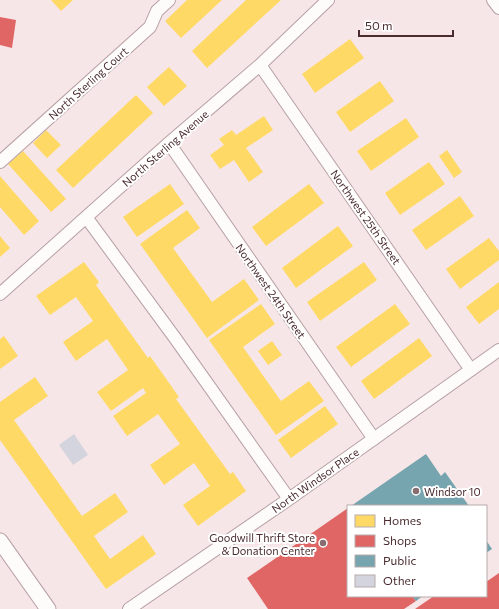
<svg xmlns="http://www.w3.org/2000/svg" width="499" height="609" font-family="Commissioner,sans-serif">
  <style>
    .homes { fill: #ffd966 }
    .shops { fill: #e06666 }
    .public { fill: #76a5af }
    .building { fill: #d4d4de }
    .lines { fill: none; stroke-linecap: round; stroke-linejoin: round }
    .minor-casing { stroke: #b6a0a3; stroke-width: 14 }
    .major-casing { stroke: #b6a0a3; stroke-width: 17 }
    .minor { stroke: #fefbfb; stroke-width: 12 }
    .major { stroke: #fefbfb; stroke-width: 15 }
    .poi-dot { fill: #876d6f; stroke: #fff; stroke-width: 1.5 }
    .labels { text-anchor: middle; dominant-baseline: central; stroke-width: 4; stroke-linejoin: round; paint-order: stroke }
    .street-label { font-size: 11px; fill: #4a2c2f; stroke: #fff }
    .poi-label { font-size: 11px; fill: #4a2c2f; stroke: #fff; text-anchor: start }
  </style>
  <rect width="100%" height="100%" fill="#f7e6e7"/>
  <path class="homes" d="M51 0H73L61 11Z
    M187 0H222L181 38 165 21Z
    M246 0H281L207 68 192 51Z
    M350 39 364 58 315 93 302 74Z
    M169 67 187 86 164 106 147 87Z
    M380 81 394 101 350 132 336 112Z
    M136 95 153 113 73 188 56 170Z
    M264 116 273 130 246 148 263 172 249 182 234 160 220 169 210 155 224 145 219 139 232 130 236 135Z
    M406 118 419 137 371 171 357 151Z
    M46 130 61 145 47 158 33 143Z
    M447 150 462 172 454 178 439 156Z
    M23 151 66 199 51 212 8 164Z
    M429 162 445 184 400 215 385 193Z
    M0 176 39 221 24 235 0 207Z
    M170 184 184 204 137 237 123 217Z
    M309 184 324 203 266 246 252 227Z
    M460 196 474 216 426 250 412 230Z
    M187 210 200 228 173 248 212 302 244 279 259 300 207 338 140 244Z
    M338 226 353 246 296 288 282 268Z
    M0 236 10 248 0 257Z
    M489 238 499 251V260L460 289 446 269Z
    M84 262 99 282 96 285 148 358 150 356 179 397 176 399 230 474 233 472 246 491 198 526 183 505 210 486 194 463 164 485 150 465 180 444 158 414 127 436 113 416 146 393 143 388 111 411 97 392 128 370 107 339 76 361 63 342 93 321 76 297 50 315 36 296Z
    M364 262 377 280 320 321 307 302Z
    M499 282V309L479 324 466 307Z
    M261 304 275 324 243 347 281 401 309 381 324 401 276 435 209 340Z
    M395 304 410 324 351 367 336 347Z
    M4 336 18 356 0 369V339Z
    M419 338 432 356 374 399 361 381Z
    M272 341 282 355 268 365 258 351Z
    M35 377 48 396 14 420 82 516 115 493 128 512 94 536 110 559 143 535 156 554 106 589 0 440V402Z
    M325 406 338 424 291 458 278 440Z"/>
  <path class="shops" d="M0 17 16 20 12 48 0 45Z
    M348 508V596H412L416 601 404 609H268L247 578Z
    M499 573V609H415L434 596H486V582Z"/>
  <path class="public" d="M426 454 441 476 445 472 469 506H351Z
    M486 540 492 549 486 553Z
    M412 596H423L416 601Z"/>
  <path class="building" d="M74 434 88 455 73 465 59 445Z"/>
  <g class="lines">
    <g class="minor-casing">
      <path id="minor" d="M493 0 499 8
        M260 65 471 370
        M169 143 374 439
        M0 162 150 27 157 11 169 0
        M86 217 175 338 289 499
        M0 294 169 143 260 65 328 0
        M129 609 289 499 499 350"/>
    </g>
    <g class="major-casing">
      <path id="major" d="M0 541 48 609"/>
    </g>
    <use href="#minor" class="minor"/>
    <use href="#major" class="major"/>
  </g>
  <g class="poi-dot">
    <circle cx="416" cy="491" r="4"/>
    <circle cx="323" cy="543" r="4"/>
  </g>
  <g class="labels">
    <g class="street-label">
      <text transform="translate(88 83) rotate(-42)">North Sterling Court</text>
      <text transform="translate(165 148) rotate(-41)">North Sterling Avenue</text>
      <text transform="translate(366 217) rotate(55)">Northwest 25th Street</text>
      <text transform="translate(271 291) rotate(55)">Northwest 24th Street</text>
      <text transform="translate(315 480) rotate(-35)">North Windsor Place</text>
    </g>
    <g class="poi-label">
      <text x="424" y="491">Windsor 10</text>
      <text x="315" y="537" text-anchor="end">Goodwill Thrift Store<tspan x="315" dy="13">&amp; Donation Center</tspan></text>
    </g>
  </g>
  <rect x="347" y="505" width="140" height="92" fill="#ffffff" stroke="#b7abac"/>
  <rect x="355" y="515" width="20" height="12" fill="#ffd966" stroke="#b7abac"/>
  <text x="383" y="525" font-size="12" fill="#4a2c2f">Homes</text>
  <rect x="355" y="535" width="20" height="12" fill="#e06666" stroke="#b7abac"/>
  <text x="383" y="545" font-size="12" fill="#4a2c2f">Shops</text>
  <rect x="355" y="555" width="20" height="12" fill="#76a5af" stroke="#b7abac"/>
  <text x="383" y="565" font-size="12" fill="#4a2c2f">Public</text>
  <rect x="355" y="575" width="20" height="12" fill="#d4d4de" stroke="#b7abac"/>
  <text x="383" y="585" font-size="12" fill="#4a2c2f">Other</text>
  <path d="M359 30v6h94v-6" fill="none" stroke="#4a2c2f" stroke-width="2"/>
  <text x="365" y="30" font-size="12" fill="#4a2c2f" stroke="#ffffff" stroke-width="3" paint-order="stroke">50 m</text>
</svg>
